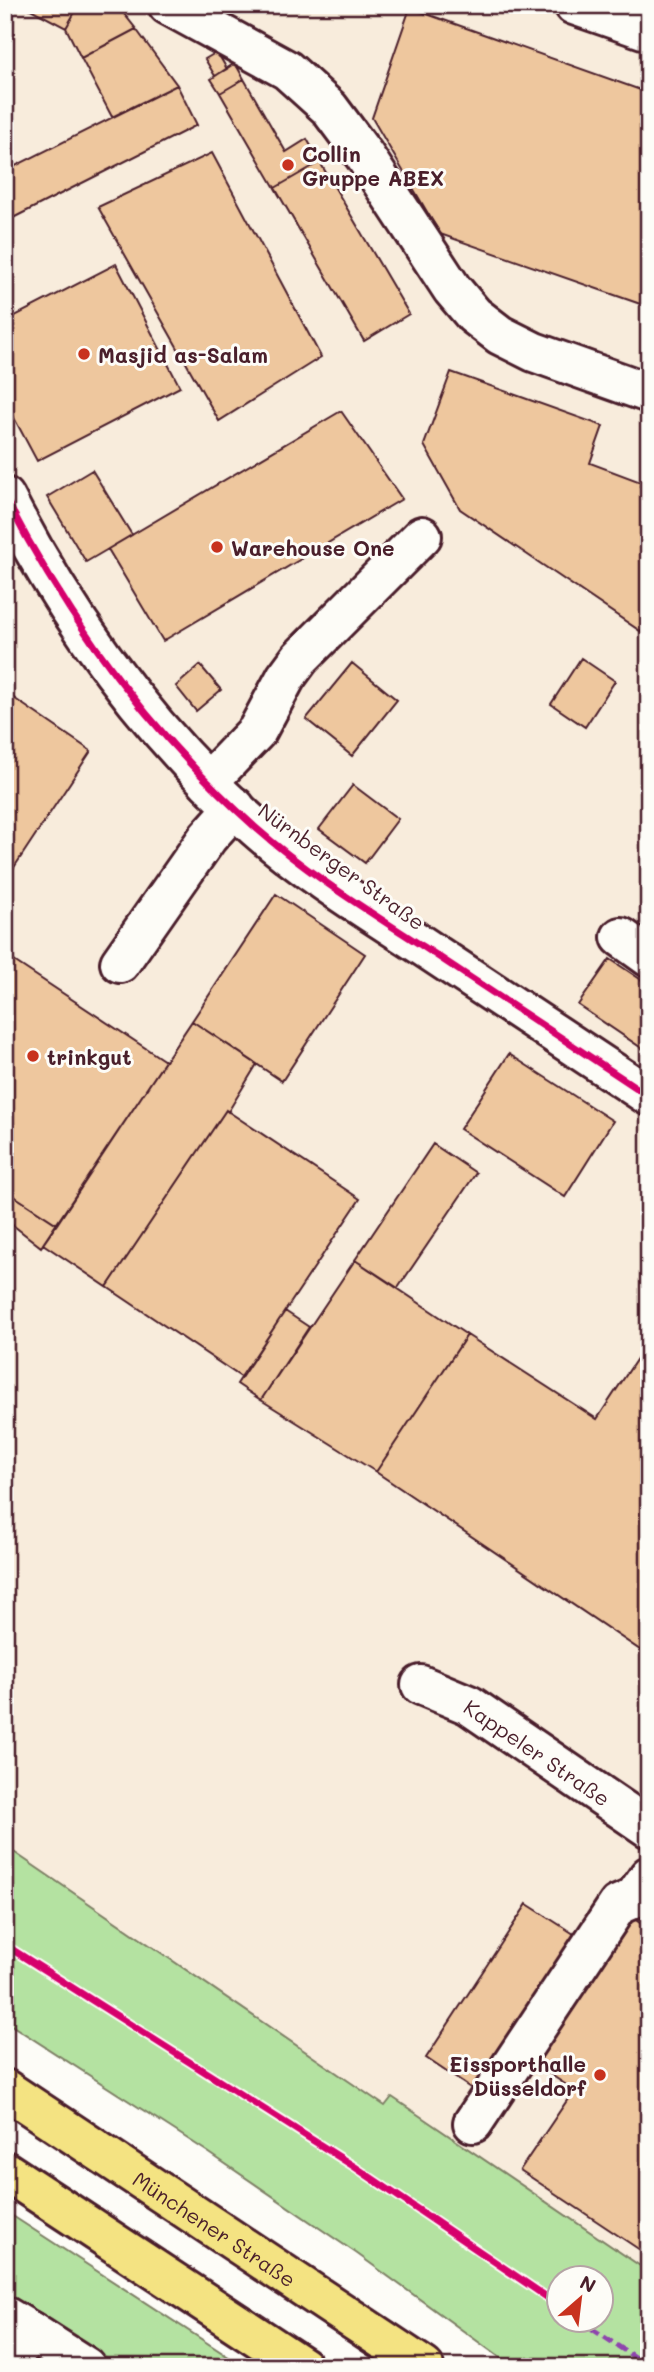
<svg xmlns="http://www.w3.org/2000/svg" width="654" height="2372" font-family="Mali,sans-serif">
  <style>
    .built { fill: #f8ecdc }
    .green { fill: #b4e2a1; stroke: #7f8066; stroke-width: 2; fill-rule: evenodd }
    .building { fill: #eec79e; stroke: #4a1f2b; stroke-width: 2 }
    .lines { fill: none; stroke-linecap: round; stroke-linejoin: round }
    .minor-casing { stroke: #4a1f2b; stroke-width: 44 }
    .highway-casing { stroke: #4a1f2b; stroke-width: 44 }
    .minor { stroke: #fdfcf7; stroke-width: 38 }
    .highway { stroke: #f4e382; stroke-width: 38 }
    .quiet { stroke: #8e44ad; stroke-width: 5; stroke-dasharray: 10 5; stroke-linecap: butt }
    .cycleway-casing { stroke: #fdfcf7; stroke-width: 11 }
    .cycleway { stroke: #d6006c; stroke-width: 7 }
    .poi-dot { fill: #c8321e; stroke: #fdfcf7; stroke-width: 2.5 }
    .labels { text-anchor: middle; dominant-baseline: central; stroke-width: 6; stroke-linejoin: round; paint-order: stroke }
    .poi-label { font-size: 21px; font-weight: bold; fill: #4a1f2b; stroke: #fdfcf7; text-anchor: start }
    .street-label { font-size: 21px; fill: #4a1f2b; stroke: #fdfcf7 }
  </style>
  <rect width="100%" height="100%" fill="#fdfcf7"/>
  <filter id="ink" filterUnits="userSpaceOnUse"><feTurbulence type="fractalNoise" baseFrequency=".0143" numOctaves="2"/><feDisplacementMap in="SourceGraphic" scale="14" xChannelSelector="R" yChannelSelector="G"/><feConvolveMatrix kernelMatrix="1 2 1 2 8 2 1 2 1" color-interpolation-filters="sRGB"/></filter>
  <g filter="url(#ink)">
    <path class="built" d="M5 5H649V1084L323 871 137 694 5 479Z
      M5 517 211 802 649 1106V2272L392 2097 386 2106 5 1846Z"/>
    <path class="green" d="M5 1846 385 2106 392 2097 649 2272V2367H513L356 2253 208 2152 5 2021ZM560 2278H602V2320H560Z
      M5 2211 244 2367H114L5 2300Z"/>
    <path class="building" d="M23 5H79L66 28Z
      M79 5H117L136 29 81 58 66 28Z
      M410 8 649 93V307L440 234 372 118Z
      M136 29 177 85 112 117 81 58Z
      M217 52 227 69 215 76 205 59Z
      M235 63 244 79 220 93 211 79Z
      M244 79 286 152 307 139 320 162 275 188 220 93Z
      M177 85 197 125 5 222V171Z
      M212 153 321 357 219 421 98 207Z
      M318 159 409 314 364 341 275 188 320 162Z
      M116 264 180 387 37 461 5 401V321Z
      M451 372 603 426 590 463 641 482 640 486 649 489V637L460 509 424 445Z
      M341 411 402 499 163 641 108 549Z
      M92 470 132 535 86 562 47 497Z
      M581 658 615 681 585 727 551 704Z
      M352 663 397 700 352 756 306 719Z
      M200 665 221 690 196 711 176 686Z
      M5 692 91 751 5 881Z
      M353 785 398 819 365 863 319 829Z
      M276 894 365 954 282 1081 192 1021Z
      M5 955 165 1061 57 1224 5 1190Z
      M610 959 649 985V1053L578 1005Z
      M192 1021 257 1064 228 1112 226 1110 107 1287 43 1244Z
      M509 1054 613 1121 565 1197 460 1129Z
      M226 1110 360 1199 241 1377 107 1287Z
      M433 1144 476 1173 398 1288 355 1260Z
      M5 1190 57 1224 41 1247 5 1219Z
      M355 1260 467 1335 376 1472 261 1400Z
      M285 1311 309 1327 261 1400 237 1384Z
      M467 1335 597 1419 642 1351 649 1356V1656L376 1472Z
      M527 1904 577 1936 475 2091 426 2058Z
      M625 1913 649 1929V2256L520 2170 574 2090 527 2059Z"/>
    <g class="lines">
      <g class="minor-casing">
        <g id="minor">
          <path d="M168 5 287 70 329 108 364 155 452 289 474 315 500 335 534 352 649 393"/>
          <path d="M574 5 649 31"/>
          <path d="M5 497C69 622 151 734 256 828 307 873 367 910 424 947 499 997 574 1046 649 1096"/>
          <path d="M208 782 257 731 286 677 300 658 422 536"/>
          <path d="M621 937 649 957"/>
          <path d="M120 963 208 837 235 807"/>
          <path id="s1" d="M421 1685 469 1705 649 1828"/>
          <path d="M473 2123 618 1905 634 1898 649 1876"/>
          <path d="M5 2316 30 2331 6 2367"/>
          <path d="M30 2331 86 2367"/>
        </g>
      </g>
      <g class="highway-casing">
        <g id="highway">
          <path id="s2" d="M5 2089 424 2367"/>
          <path d="M5 2171 303 2367"/>
        </g>
      </g>
      <use href="#minor" class="minor"/>
      <use href="#highway" class="highway"/>
      <path class="quiet" d="M579 2320 649 2367"/>
      <g class="cycleway-casing">
        <path id="cycleway" d="M5 497C69 622 151 734 256 828 307 873 367 910 424 947 499 997 574 1046 649 1096
          M5 1945 355 2167 560 2306"/>
      </g>
      <use href="#cycleway" class="cycleway"/>
    </g>
  </g>
  <g class="poi-dot">
    <circle cx="288" cy="165" r="7"/>
    <circle cx="84" cy="354" r="7"/>
    <circle cx="217" cy="547" r="7"/>
    <circle cx="33" cy="1056" r="7"/>
    <circle cx="600" cy="2075" r="7"/>
  </g>
  <g class="labels">
    <g class="poi-label">
      <text x="302" y="153">Collin<tspan x="302" dy="24">Gruppe ABEX</tspan></text>
      <text x="98" y="354">Masjid as-Salam</text>
      <text x="231" y="547">Warehouse One</text>
      <text x="47" y="1056">trinkgut</text>
      <text x="586" y="2063" text-anchor="end">Eissporthalle<tspan x="586" dy="24">Düsseldorf</tspan></text>
    </g>
    <g class="street-label">
      <text transform="translate(342 866) rotate(36)">Nürnberger Straße</text>
      <text stroke="none"><textPath href="#s1" startOffset="135">Kappeler Straße</textPath></text>
      <text stroke="none"><textPath href="#s2" startOffset="252">Münchener Straße</textPath></text>
    </g>
  </g>
  <rect width="654" height="2372" fill="none" stroke="#fdfcf7" stroke-width="28"/>
  <rect x="14" y="14" width="626" height="2344" fill="none" stroke="#4a1f2b" stroke-width="2.5" filter="url(#ink)"/>
  <g transform="translate(580 2299) rotate(28)"><circle r="33" fill="#fdfcf7" stroke="#b5a4a5" stroke-width="2"/>
  <path d="M0-5L12 26L0 18L-12 26Z" fill="#c8321e"/>
  <text y="-10" font-size="19" font-weight="bold" text-anchor="middle" fill="#4a1f2b">N</text>
  </g>
</svg>
